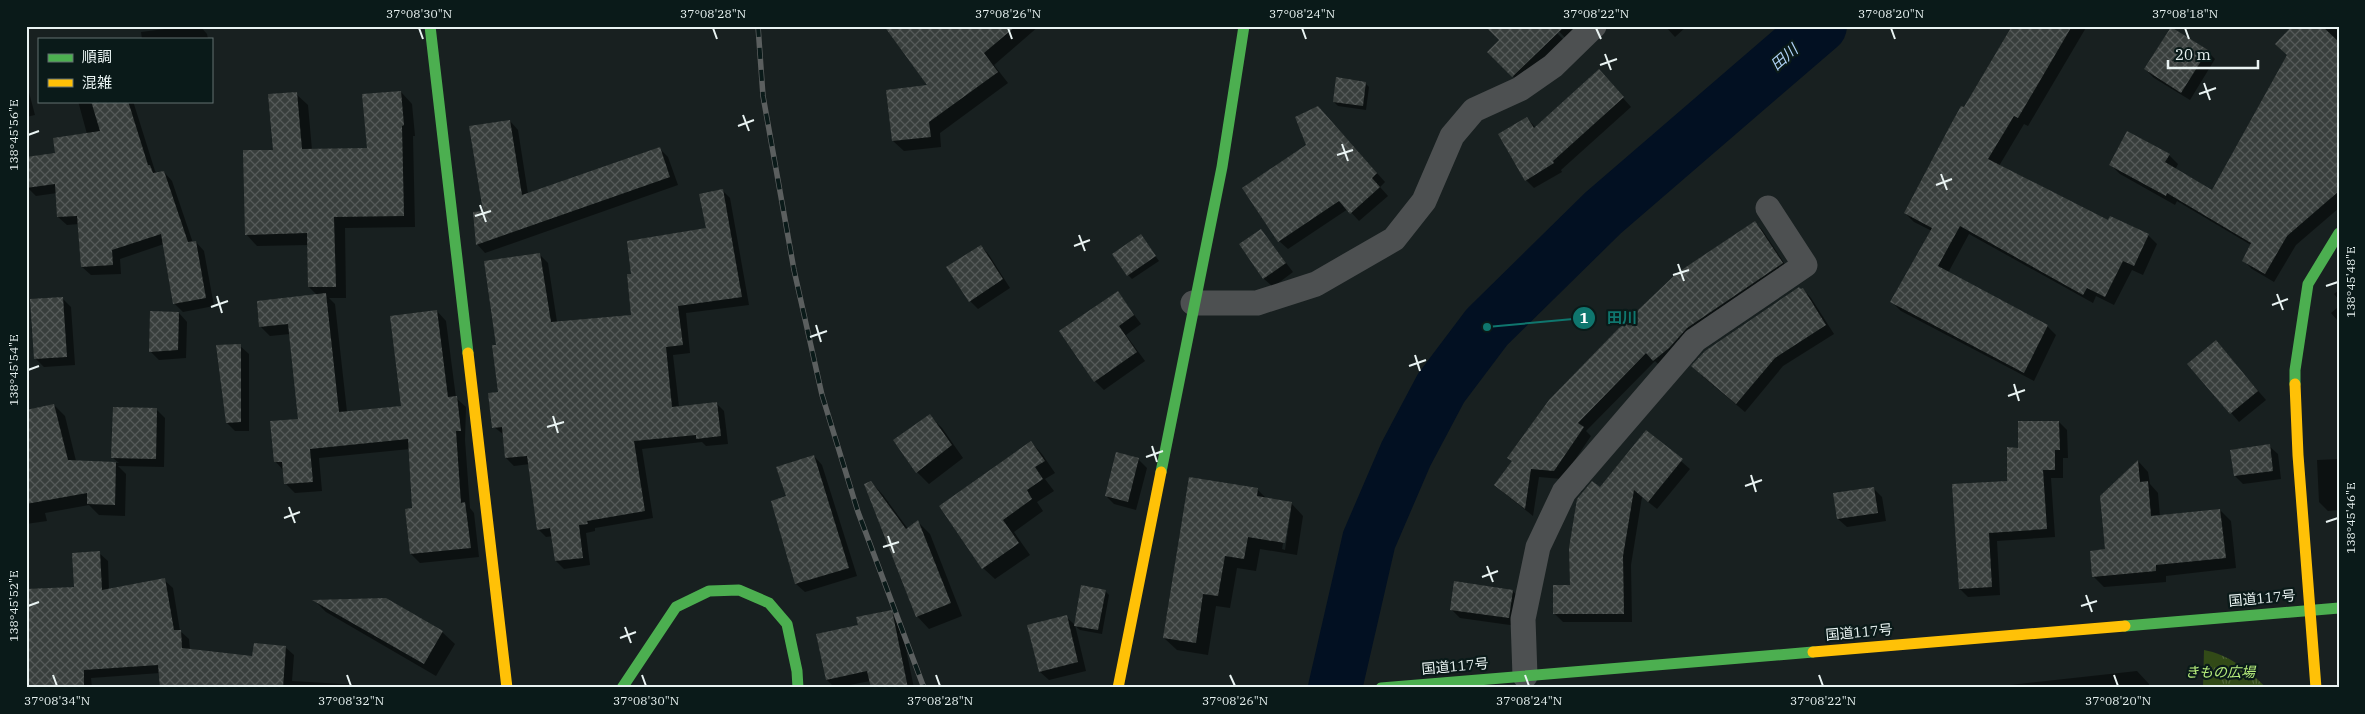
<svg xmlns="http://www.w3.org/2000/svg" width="2365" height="714" font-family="'IBM Plex Serif','Noto Sans JP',serif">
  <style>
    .park { fill: url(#park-tufts) }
    .shadow { fill: #0007; fill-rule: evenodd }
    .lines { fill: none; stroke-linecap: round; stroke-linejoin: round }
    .river { stroke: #021022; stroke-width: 54 }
    .building { fill: url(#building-cross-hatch) }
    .street { stroke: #4d5051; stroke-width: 25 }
    .fast { stroke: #4caf50; stroke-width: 11 }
    .slow { stroke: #ffc107; stroke-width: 11 }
    .rail-casing { stroke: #5b5f5f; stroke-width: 5.5 }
    .rail { stroke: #0a1a19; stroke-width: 4; stroke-dasharray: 11; stroke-linecap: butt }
    .ticks { fill: none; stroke: #e9f3f2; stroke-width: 2 }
    .labels { text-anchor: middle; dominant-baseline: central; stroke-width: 4.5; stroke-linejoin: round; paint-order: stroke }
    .street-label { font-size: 14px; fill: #e9f3f2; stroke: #0a1a19 }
    .park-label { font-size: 14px; font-style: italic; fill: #b7ee7c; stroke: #0a1a19 }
    .water-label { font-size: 15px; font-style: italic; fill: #afd1f5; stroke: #0a1a19 }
    .leader { fill: none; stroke: #0f766e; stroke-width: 2 }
    .callout-dot { fill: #0f766e; stroke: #0a1a19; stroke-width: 2 }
    .mark-label { font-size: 15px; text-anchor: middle; font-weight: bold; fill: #fff }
    .callout-label { font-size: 15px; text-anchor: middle; font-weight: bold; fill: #0f766e; stroke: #0a1a19; stroke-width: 4.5; stroke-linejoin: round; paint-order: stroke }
    .neatline { fill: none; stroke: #e9f3f2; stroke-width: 2 }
    .ticks-label { font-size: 12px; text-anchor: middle; fill: #e9f3f2 }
  </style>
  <defs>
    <pattern id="park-tufts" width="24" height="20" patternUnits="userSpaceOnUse" patternTransform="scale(1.25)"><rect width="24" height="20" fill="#324a17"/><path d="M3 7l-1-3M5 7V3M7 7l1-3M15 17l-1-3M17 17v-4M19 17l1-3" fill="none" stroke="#506539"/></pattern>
    <pattern id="building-cross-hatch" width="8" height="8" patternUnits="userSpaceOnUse" patternTransform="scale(1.25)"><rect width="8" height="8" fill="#383e3c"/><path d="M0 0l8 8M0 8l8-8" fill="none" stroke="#555a59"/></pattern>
  </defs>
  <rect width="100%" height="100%" fill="#182020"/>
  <path class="park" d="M2204 650C2227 654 2251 671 2266 688H2203Z"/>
  <path class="shadow" d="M188 26H200L207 34 208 39H142L141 32Z
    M896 26H1039L994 65 1008 83 940 133 941 147 904 151 893 141 929 86Z
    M1508 26H1586L1570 43 1555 27 1553 29 1566 42 1521 84 1489 52 1501 40Z
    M1665 26H1687L1675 37Z
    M2013 26H2087L2028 126 2024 124 1999 166 2109 222 2148 235 2157 244 2143 275 2132 270 2114 305 2096 296 2093 303 1969 234 1948 273 2047 326 2056 335 2034 381 1901 311 1892 302 1932 231 1914 222 1905 213Z
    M2293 26H2339V208L2296 245 2274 282 2252 269 2243 260 2251 245 2177 201 2175 205 2120 174 2111 165 2169 155 2178 164 2175 170 2212 192 2288 55Z
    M2207 51 2215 59 2190 100 2154 78 2145 69Z
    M1607 80 1631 107 1561 170 1562 172 1534 188 1526 180 1527 118 1536 128Z
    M26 81 35 115 26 117Z
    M1365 83 1369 87 1366 110 1338 106 1334 102Z
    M401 92 412 104 415 136H413L415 227 345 228 346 298H329L335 304 347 412 402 407 437 311 446 321 456 398 466 407 465 440 470 508 474 513 479 557 420 563 411 554 406 510 414 509 410 449 319 458 322 491 295 493 286 484 284 471 275 461 299 420 290 334 270 336 261 327 318 296 309 287V245L257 246 246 234 296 94 308 105 312 150 368 149Z
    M78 101H133L155 171 158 174 164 172 172 181 193 243 196 242 204 251 214 306 183 312 174 303 164 244 120 259 121 274 91 275 82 267 79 224 67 225 58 217 57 193 36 196 27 187 57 154 87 134Z
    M1318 107 1385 182 1380 187 1388 196 1359 221 1348 209 1288 249 1279 241Z
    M510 121 518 130 528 194 660 149 668 157 678 185 485 253 477 244Z
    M722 190 730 198 749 305 686 313 690 353 673 355 679 407 716 403 724 411 728 444 706 446 702 442 642 449 653 518 595 528V531L586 533 590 565 564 569 556 561 553 536 546 537 538 529 530 464 514 466 506 458 504 435 494 427 499 393 498 346 540 255 548 263 557 322 633 316V275L707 229Z
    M1755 222 1763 231 1790 272 1663 369 1655 361 1586 431 1591 436 1562 479 1539 477 1533 516 1504 493 1495 485Z
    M1261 230 1293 272 1273 287 1264 279 1241 245Z
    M1141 236 1159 261 1132 279 1128 275Z
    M981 246 989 255 1010 288 978 309 970 301Z
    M1803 289 1811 298 1834 334 1783 366 1745 412 1701 375Z
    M2339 290V300L2334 294Z
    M1117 292 1141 324 1126 335 1145 361 1104 390 1095 381 1061 331Z
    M62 298 71 307 75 365 44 367 35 358Z
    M2339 306V322L2331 313Z
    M179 313 187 322 186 358 159 360 150 351Z
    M2216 342 2266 400 2239 422 2189 364Z
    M240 346 249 354V431H235L227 423Z
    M54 405 65 416 76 461 119 463 113 458 156 409 165 418 164 467 118 466 126 474 125 516 99 515 89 505 45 513 47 521 26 524V451Z
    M930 416 942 428 963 458 929 484 917 472Z
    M2059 422 2067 430 2068 458H2063V478H2051L2055 537 1997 541 2000 595 1968 597 1960 589 2008 482Z
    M1646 431 1690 469 1657 509 1642 497 1631 565 1632 622H1563L1555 614 1571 586 1600 489Z
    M1031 442 1042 454 1055 473 1045 479 1054 491 1037 502 1043 511 1014 532 1030 555 995 579 983 568Z
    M2269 446 2278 454 2281 479 2243 484 2235 476Z
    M814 456 822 465 857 576 805 592 796 584 773 502 787 497Z
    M1138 459 1147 468 1136 510 1114 504 1106 496Z
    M2339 459V510L2328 511 2319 502 2317 460Z
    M2138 461 2148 472 2150 484 2158 493 2160 517 2220 510 2231 521 2236 568 2166 576V582L2104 587 2093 576 2106 550Z
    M871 482 883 495 908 529 918 522 930 534 962 616 929 629 917 616Z
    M1873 488 1882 497 1886 521 1847 527 1838 519Z
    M1257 489 1267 499 1291 503 1303 516 1297 555 1260 549 1256 571 1237 568 1230 608 1216 606 1208 655 1177 650 1164 638ZM1289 511H1291L1285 550 1282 549Z
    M99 553 108 561 109 590 164 580 173 588 180 631 189 639 190 650 254 658 285 647 294 655 292 681 410 688H161L160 673 91 678 92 688H26L75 588Z
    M1105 591 1109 595 1102 634 1080 630 1075 626Z
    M1513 591 1521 600 1517 626 1460 618 1451 609Z
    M315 601 442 632 455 644 436 676 326 612Z
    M892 612 900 620 914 688H872L870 681 835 688 827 680 859 626Z
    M1066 617 1075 625 1086 671 1049 680 1040 672Z
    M2137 671 2149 684V688H1983Z"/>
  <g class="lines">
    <path class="river" d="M1335 688 1369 540 1406 454 1441 388 1487 327 1603 213 1820 26"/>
  </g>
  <path class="building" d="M884 26H1016L984 53 998 72 929 122 931 137 892 141 886 90 927 85Z
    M1485 26H1565L1512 77 1487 52 1499 40Z
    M2012 26H2072L2018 118 2014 116 1988 159 2108 220 2110 216 2149 234 2134 266 2123 261 2105 297 2087 288 2083 295 1960 226 1938 266 2048 325 2024 373 1890 302 1932 228 1904 213 1950 126 1961 106 1964 107Z
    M2292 26H2322L2339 42V191L2287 236 2265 274 2242 261 2251 243 2167 193 2166 196 2109 165 2127 131 2170 154 2165 162 2212 190 2287 55 2275 44Z
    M2171 27 2208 50 2181 93 2144 69Z
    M1599 69 1624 97 1553 161 1554 163 1525 181 1498 134 1527 117 1534 128Z
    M1336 77 1366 82 1363 106 1333 102Z
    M401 91 404 125 402 126 404 216 334 217 336 287H308L307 233 245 235 243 150H273L268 94 297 92 302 149 367 148 362 94Z
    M91 101H128L148 165H150L153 173 164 171 188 242 196 241 206 298 173 304 161 234 112 250 113 265 81 267 77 216 57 217 55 184 26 188V157L55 153 53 138 100 131Z
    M1318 106 1377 173 1372 178 1380 187 1350 214 1339 201 1278 242 1242 188 1306 145 1295 117Z
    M510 120 522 195 660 147 670 177 476 245 473 212 483 211 469 126Z
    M723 189 742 297 678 306 683 345 666 347 672 407 717 402 721 436 696 439V435L634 441 645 511 587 521 588 524 579 525 583 558 555 561 550 528 537 530 527 456 505 458 502 427 492 428 488 393 498 392 492 345H496L484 261 540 253 551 322 631 315 627 274H631L627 241 706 228 699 194Z
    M1755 221 1783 263 1687 328 1669 348 1653 361 1646 353 1578 423 1584 427 1554 471 1531 469 1525 509 1494 485 1512 461 1507 458 1549 400 1617 330 1677 273Z
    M1261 229 1286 263 1263 279 1239 244Z
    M1141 234 1156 256 1127 276 1112 254Z
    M981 245 1003 279 969 302 946 267Z
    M1799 287 1801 289 1803 288 1826 325 1775 358 1736 404 1691 366 1705 351Z
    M1118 291 1134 315 1119 326 1137 352 1094 382 1059 331Z
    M326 293 339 412 401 406 390 316 437 310 448 397 457 396 461 431H456L461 503 465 502 471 548 410 554 405 509 412 508 408 439 310 449 313 482 284 484 282 462H274L270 421 298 419 288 324 259 327 257 301Z
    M63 297 67 357 34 359 30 299Z
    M150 311 179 312 178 350 149 352Z
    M2216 340 2258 391 2230 414 2187 364Z
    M241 344V422L226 423 216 345Z
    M54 404 68 460 116 462 115 505 87 504V493L26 504V410Z
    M113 407 157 408 156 459 111 458Z
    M930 414 952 445 916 473 893 440Z
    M2018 421H2059L2060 450H2055V470H2043L2047 529 1989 533 1992 587 1959 589 1952 484 2007 481V447L2018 448Z
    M1646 430 1683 459 1648 502 1634 490 1623 556 1624 614H1553V585H1570L1569 548 1577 499 1592 481 1600 487Z
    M1031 441 1045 461 1035 467 1043 479 1027 490 1032 499 1003 520 1019 543 982 569 939 506Z
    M2270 444 2273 471 2234 476 2230 450Z
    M1116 452 1139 458 1128 502 1105 496Z
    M814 455 849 568 795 584 771 501 786 496 776 467Z
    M2138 460 2140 482 2148 481 2151 516 2220 509 2226 558 2156 565V571L2092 577 2090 551 2105 549 2100 496Z
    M1189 477 1258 488 1257 496 1292 502 1285 543 1248 537 1244 559 1225 556 1218 596 1203 594 1196 643 1163 638Z
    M871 481 906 529 918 520 951 603 916 617 864 484Z
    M1874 487 1878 513 1837 519 1833 493Z
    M100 551 102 590 165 578 174 630H181L182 648 252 656 254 643 286 646 283 688H160L158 665 84 670V688H26V589L74 587 72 553Z
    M1454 581 1513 590 1509 618 1450 610Z
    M1081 585 1106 590 1098 630 1074 626Z
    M386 598 443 631 424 664 312 600Z
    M892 610 908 688H871L867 671 826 680 816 634 858 625 856 617Z
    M1067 615 1078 662 1039 672 1027 625Z"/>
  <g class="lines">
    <path class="street" d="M1193 303H1257L1316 284 1394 239 1424 201 1452 136 1474 110 1520 89 1553 66 1594 26
      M1525 676 1523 619 1538 547 1564 492 1695 340 1805 265 1768 208"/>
    <path class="fast" d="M430 26 468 353
      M2295 384V370L2308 284 2339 233
      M1161 472 1222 167 1244 26
      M2125 626 2339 608
      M622 688 676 607 709 591 739 590 769 603 787 624 797 671 798 688
      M1381 688 1813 652"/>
    <path class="slow" d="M468 353 507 688
      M2295 384 2298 455 2316 688
      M1813 652 2125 626
      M1118 688 1161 472"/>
    <g class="rail-casing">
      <path id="rail" d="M758 26 763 96 794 270 822 395 858 512 924 688"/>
    </g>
    <use href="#rail" class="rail"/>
  </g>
  <path class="ticks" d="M419 28 423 39M713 28 717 39M1008 28 1012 39M1302 28 1306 39M1596 28 1601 39M1891 28 1895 39M2185 28 2189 39M1605 54 1611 70M1600 65 1617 59M2204 83 2210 100M2199 94 2216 88M743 115 749 131M738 126 754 120M28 135 39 131M1342 144 1348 161M1337 155 1353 150M1941 174 1947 190M1936 185 1952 179M480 205 486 222M475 216 491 211M1079 235 1085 251M1074 246 1090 240M1678 264 1684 281M1673 275 1689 270M2326 286 2338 282M2277 294 2283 310M217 296 222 313M2272 305 2288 299M211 307 228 301M816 325 821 342M810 337 827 331M1415 355 1420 371M1409 366 1426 360M28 370 39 366M2014 384 2019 401M2008 396 2025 390M553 416 558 433M547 427 564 422M1152 446 1157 462M1146 457 1163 451M1751 475 1756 492M1745 486 1762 480M289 507 295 523M284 518 300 512M2326 522 2338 518M888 536 894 553M883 547 899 542M1487 566 1493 582M1482 577 1498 571M2086 595 2092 612M28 606 39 602M2081 606 2097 601M625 627 631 643M620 638 636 632M53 675 57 686M347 675 351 686M642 675 646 686M936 675 940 686M1230 675 1235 686M1525 675 1529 686M1819 675 1823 686M2114 675 2118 686"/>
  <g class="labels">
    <g class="street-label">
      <text transform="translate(2262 598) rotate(-5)">国道117号</text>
      <text transform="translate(1859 632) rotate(-5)">国道117号</text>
      <text transform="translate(1455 666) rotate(-5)">国道117号</text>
    </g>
    <g class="park-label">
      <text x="2220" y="672">きもの広場</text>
    </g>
    <g class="water-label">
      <text transform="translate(1784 57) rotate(-41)">田川</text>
    </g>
  </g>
  <path class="leader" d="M1487 327L1584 318"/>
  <g class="callout-dot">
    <circle cx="1487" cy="327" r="5"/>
    <circle cx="1584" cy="318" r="12"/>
  </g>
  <g class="mark-label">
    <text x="1584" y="323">1</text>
  </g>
  <g class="callout-label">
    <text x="1622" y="323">田川</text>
  </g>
  <rect width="2365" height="714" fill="none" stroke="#0a1a19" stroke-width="55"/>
  <rect x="38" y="38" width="175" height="65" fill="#0a1a19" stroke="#637170"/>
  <rect x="48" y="54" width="25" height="8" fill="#4caf50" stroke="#637170"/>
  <text x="82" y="62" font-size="15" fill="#e9f3f2">順調</text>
  <rect x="48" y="79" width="25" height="8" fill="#ffc107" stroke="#637170"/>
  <text x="82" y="88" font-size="15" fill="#e9f3f2">混雑</text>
  <path d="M2168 60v8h90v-8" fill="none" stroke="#e9f3f2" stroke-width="2.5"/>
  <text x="2175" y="60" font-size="15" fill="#e9f3f2" stroke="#0a1a19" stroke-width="4" paint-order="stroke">20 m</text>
  <rect x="28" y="28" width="2310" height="658" class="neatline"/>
  <g class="ticks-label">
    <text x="419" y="18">37°08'30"N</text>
    <text x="713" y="18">37°08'28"N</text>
    <text x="1008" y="18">37°08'26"N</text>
    <text x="1302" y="18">37°08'24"N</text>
    <text x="1596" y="18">37°08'22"N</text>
    <text x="1891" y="18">37°08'20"N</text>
    <text x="2185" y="18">37°08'18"N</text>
    <text transform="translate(14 135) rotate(-90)" y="4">138°45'56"E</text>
    <text transform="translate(2351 282) rotate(-90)" y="4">138°45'48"E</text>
    <text transform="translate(14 370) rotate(-90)" y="4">138°45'54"E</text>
    <text transform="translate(2351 518) rotate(-90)" y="4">138°45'46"E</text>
    <text transform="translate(14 606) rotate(-90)" y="4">138°45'52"E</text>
    <text x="57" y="705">37°08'34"N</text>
    <text x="351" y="705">37°08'32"N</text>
    <text x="646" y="705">37°08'30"N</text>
    <text x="940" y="705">37°08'28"N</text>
    <text x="1235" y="705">37°08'26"N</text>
    <text x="1529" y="705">37°08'24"N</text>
    <text x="1823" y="705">37°08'22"N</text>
    <text x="2118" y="705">37°08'20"N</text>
  </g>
</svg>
